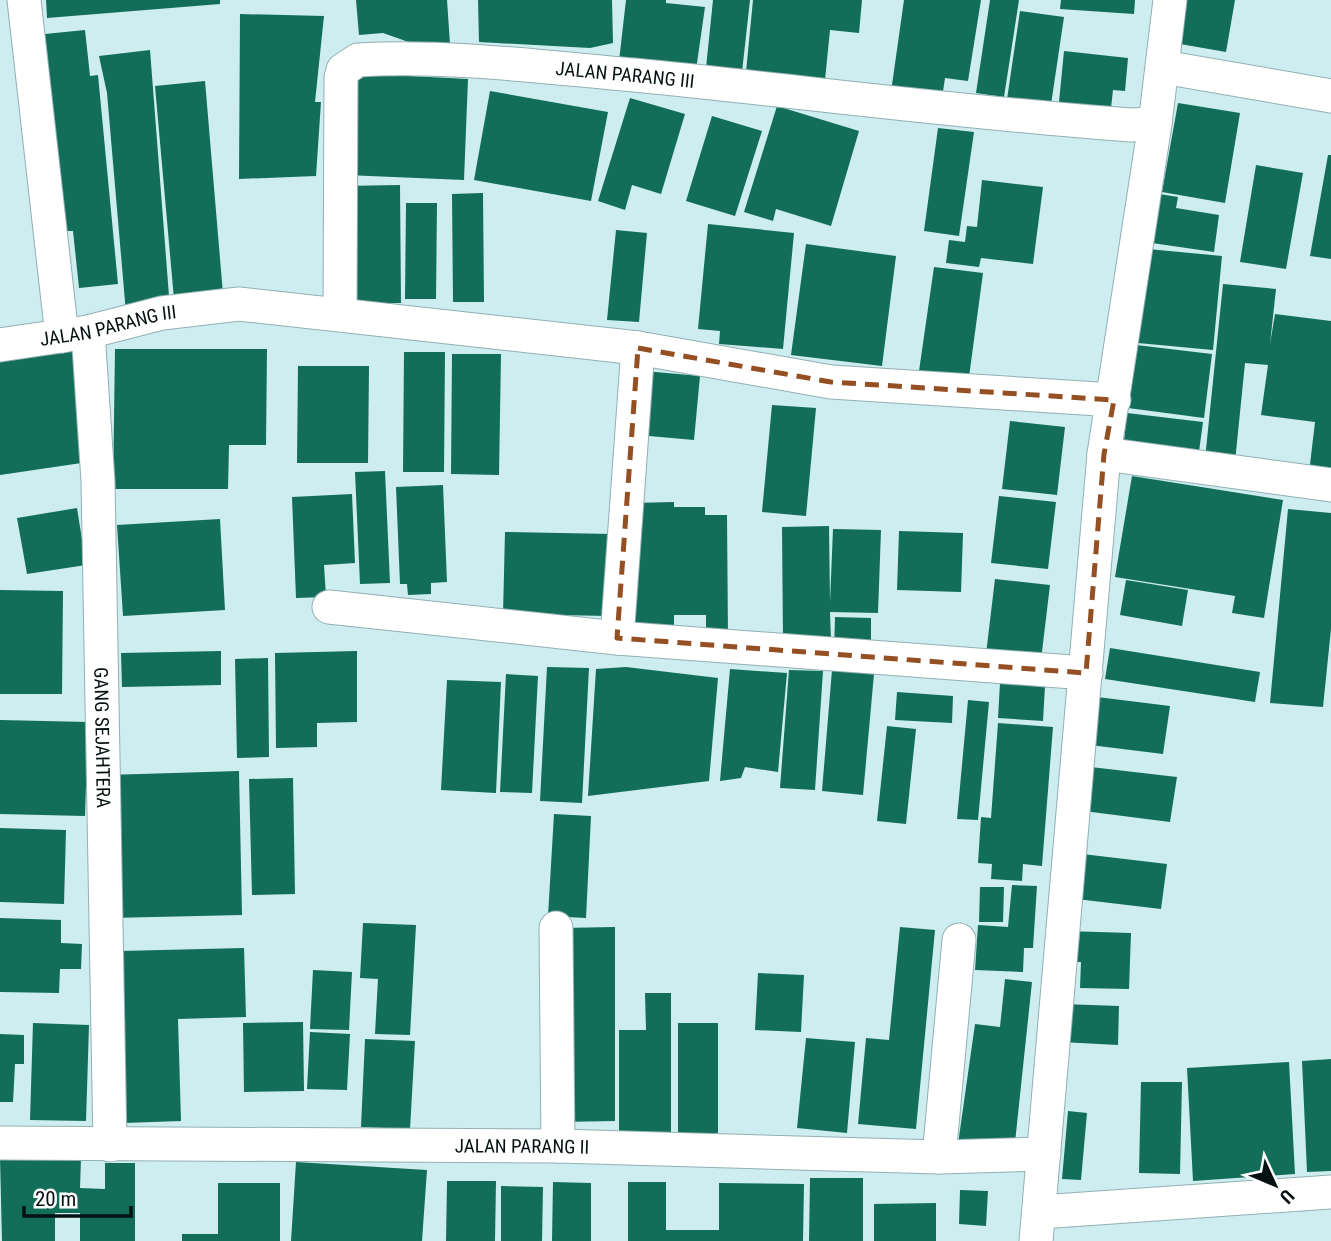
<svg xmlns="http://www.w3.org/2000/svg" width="1331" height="1241" font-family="'Roboto Condensed',sans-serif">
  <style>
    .building { fill: #126d59 }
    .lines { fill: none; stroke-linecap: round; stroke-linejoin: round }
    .minor-casing { stroke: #92b0b3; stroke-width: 35 }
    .minor { stroke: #fff; stroke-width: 33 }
    .marked { fill: none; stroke: #944f23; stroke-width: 5; stroke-dasharray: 14 9; stroke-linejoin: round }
    .labels { text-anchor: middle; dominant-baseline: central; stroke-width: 5; stroke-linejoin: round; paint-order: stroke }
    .street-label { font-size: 19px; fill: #061112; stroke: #fff }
  </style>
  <rect width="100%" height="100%" fill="#cdedf0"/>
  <path class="building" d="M46 0H220V4L47 18Z
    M356 0H447L450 44 420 46 383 33 359 35Z
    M478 0H612L613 43 590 48 479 42Z
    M626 0H666V3L705 7 696 70 619 61Z
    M713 0H750L742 72 706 68Z
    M753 0H862L859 33 830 30 825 80 746 72Z
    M904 0H981L968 81 945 78 942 98 891 92Z
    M990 0H1019L1004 97 976 93Z
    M1061 0H1135L1134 14 1060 9Z
    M1187 0H1235L1226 52 1180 44Z
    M1020 11 1064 17 1049 118 1005 113Z
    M240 14 324 16 315 102H321L316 176 239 179Z
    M85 30 90 76 98 75 118 284 79 288 73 231H65L45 34Z
    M150 50 170 309 126 313 107 93 99 56Z
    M1064 51 1128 58 1125 91 1113 90 1110 117 1058 112Z
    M351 73 468 79 464 180 346 175Z
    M205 81 223 294 174 299 155 86Z
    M490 91 608 112 591 201 474 180Z
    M630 98 685 114 661 194 632 185 625 210 598 201Z
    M1178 103 1240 113 1225 203 1162 192Z
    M777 106 859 131 831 226 776 209 773 221 744 212Z
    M712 116 762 131 735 216 686 201Z
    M938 128 974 132 959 236 924 231Z
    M1328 155H1331V259L1310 256Z
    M1256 165 1303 173 1286 269 1240 262Z
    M982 180 1043 187 1033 264 981 258 979 267 946 263 949 240 965 242 967 226 977 227Z
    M400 185 401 303 343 304 342 186Z
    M483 193 484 302H453L452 194Z
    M1153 193 1178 197 1176 208 1219 215 1214 252 1145 242Z
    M406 203H437L436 299H405Z
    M708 224 794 233 783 349 719 344 720 331 698 329Z
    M616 230 647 233 639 322 607 320Z
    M806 244 896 256 882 366 791 355Z
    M1148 249 1222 256 1213 350 1138 343Z
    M934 267 983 273 969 377 919 371Z
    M1223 284 1276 289 1270 344 1275 314 1331 321V476L1309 473 1315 422 1261 415 1268 365 1245 363 1235 462 1205 459Z
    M79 343 95 461 0 475V354Z
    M1136 345 1212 354 1204 418 1128 408Z
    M115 349H267L266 445H229L228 489H113Z
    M404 352H445L444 472H403Z
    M452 354H501L499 475 451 474Z
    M298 366H369L368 463H297Z
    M644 371 700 376 694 440 638 435Z
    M772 405 816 408 806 516 762 512Z
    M1127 413 1203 422 1198 459 1123 450Z
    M1010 421 1065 427 1057 495 1002 489Z
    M385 471 390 583 360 584 355 472Z
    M1132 476 1283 500 1264 618 1232 613 1235 596 1115 577Z
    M443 485 447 582 431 583V594L408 595 407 584H400L396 487Z
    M352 494 355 563 324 565 326 597 296 598 292 497Z
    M999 496 1056 502 1048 569 991 563Z
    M674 502V507H705V515H727L728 638H706V615H674V632H632L631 503Z
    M77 508 86 565 27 574 17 518Z
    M1288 509 1331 513V629L1323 707 1270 703Z
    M220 519 225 610 123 616 117 525Z
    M829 526 830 602 833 529 881 530 878 613 830 612 831 640 783 641 782 527Z
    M899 531 963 533 961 592 897 590Z
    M505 532 612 534 609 616 503 614Z
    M995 579 1050 585 1041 660 986 654Z
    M1126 580 1188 590 1182 626 1120 615Z
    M0 590 63 591 62 694H0Z
    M835 617 871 618V653L834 652Z
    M1110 648 1260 672 1255 702 1105 679Z
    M221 651V685L122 687 121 653Z
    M357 651V722L317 723V747L276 748 275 653Z
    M268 658 269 757 237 758 235 659Z
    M547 667 589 668 582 803 540 801Z
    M626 667 718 678 709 781 588 796 596 669Z
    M730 669 787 673 778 772 745 767 741 778 720 781Z
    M789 670 823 671 815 790 780 788Z
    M832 670 874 674 863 795 822 791Z
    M506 674 538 676 532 793 500 792Z
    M447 680 501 682 496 793 441 790Z
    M1000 683 1045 686 1043 721 998 718Z
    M897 692 953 696 952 723 895 720Z
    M1089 696 1170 706 1163 754 1082 744Z
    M968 700 989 702 978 820 957 819Z
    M0 720 88 722 85 816 0 814Z
    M998 723 1053 727 1042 866 1023 864 1022 881 991 879 992 864 978 863 981 817 991 818Z
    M887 726 916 729 906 824 877 821Z
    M1082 766 1177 777 1170 822 1076 810Z
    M239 771 242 915 110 918 107 775Z
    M293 778 295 894 252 895 249 779Z
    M554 814 591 816 586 918 548 916Z
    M0 828 66 830 64 904 0 902Z
    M1074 853 1167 864 1161 909 1068 898Z
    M1012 885 1037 886 1033 948H1024L1023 972 975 970 978 925 1008 927Z
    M980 887H1004L1003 922H979Z
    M0 918 61 920V943L82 944 81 969H60L59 993 0 992Z
    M363 923 416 925 410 1035 375 1034 378 979 360 978Z
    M615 927V1121L560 1122V928Z
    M900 927 935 930 916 1129 858 1124 866 1038 889 1040Z
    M1065 931 1131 933 1129 989 1080 988 1081 962H1064Z
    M244 948 246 1017 178 1019 181 1121 124 1123 120 951Z
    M313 970 352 972 349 1030 310 1029Z
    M758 973 804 975 801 1032 755 1030Z
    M1005 979 1032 982 1014 1152 958 1144 975 1024 1000 1027Z
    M645 993H671V1135H619V1030H646Z
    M1062 1004 1119 1006 1118 1045 1061 1042Z
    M303 1022 304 1091 244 1092 243 1023Z
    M33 1023 89 1025 86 1121 30 1120Z
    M678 1023H718V1133L678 1134Z
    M310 1032 350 1034 347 1090 307 1089Z
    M0 1034 24 1035V1064H15L13 1102H0Z
    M806 1038 855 1042 847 1133 797 1128Z
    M365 1039 415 1041 410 1129 361 1127Z
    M1331 1059V1171L1307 1172 1302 1061Z
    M1289 1062 1295 1174 1193 1181 1187 1068Z
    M1141 1082H1182L1180 1174 1139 1173Z
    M1068 1111 1087 1113 1081 1180 1062 1179Z
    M0 1157 81 1158 80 1188 105 1189V1163H135V1241H80V1213H55V1241H2Z
    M296 1162 427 1170 422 1241H291Z
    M810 1178H863V1241H809Z
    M447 1181H496L495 1241H446Z
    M553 1182 591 1183V1241H552Z
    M628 1182H666V1230H719V1183L804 1184 803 1241H628Z
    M218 1183H280V1241H182V1234H218Z
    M501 1186 543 1187 542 1241H501Z
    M960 1190 988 1191 986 1226 959 1224Z
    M936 1203V1241H874V1204Z"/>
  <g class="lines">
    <g class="minor-casing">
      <g id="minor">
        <path d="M24 0 62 336"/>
        <path d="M1163 67 1331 96"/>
        <path id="s1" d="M340 314 341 78 343 70 358 60C450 55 542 67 634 75 799 91 964 113 1130 125L1155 124"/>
        <path id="s2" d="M88 332 98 481 110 1145"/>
        <path id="s3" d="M0 345 88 332 162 313 239 304 638 348 831 382 1114 400"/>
        <path d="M1104 454 1331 485"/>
        <path d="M329 607 617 638 1086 673"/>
        <path d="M617 638 638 348"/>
        <path d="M556 928 558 1146"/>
        <path id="s4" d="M0 1143 558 1146 939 1157 1044 1154"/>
        <path d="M939 1157 959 940"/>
        <path d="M1040 1212 1331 1192"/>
        <path d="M1036 1241 1104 454 1155 124 1170 0"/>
      </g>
    </g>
    <use href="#minor" class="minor"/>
  </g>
  <path class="marked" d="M638 348 831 382 1114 400 1104 454 1086 673 617 638Z"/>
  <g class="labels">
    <g class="street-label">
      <text stroke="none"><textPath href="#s1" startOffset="530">JALAN PARANG III</textPath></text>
      <text stroke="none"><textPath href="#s3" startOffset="110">JALAN PARANG III</textPath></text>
      <text stroke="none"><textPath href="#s2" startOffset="406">GANG SEJAHTERA</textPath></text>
      <text stroke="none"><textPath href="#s4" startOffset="522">JALAN PARANG II</textPath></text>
    </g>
  </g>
  <g transform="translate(1275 1185) rotate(134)" stroke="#ffffff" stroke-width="5" paint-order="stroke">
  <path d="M0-5L12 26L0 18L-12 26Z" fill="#061112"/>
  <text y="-10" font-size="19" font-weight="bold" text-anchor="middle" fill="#061112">U</text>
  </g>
  <path d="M24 1206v10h107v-10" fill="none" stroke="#061112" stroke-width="3.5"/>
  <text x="35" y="1206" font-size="21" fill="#061112" stroke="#ffffff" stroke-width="5" paint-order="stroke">20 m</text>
</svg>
